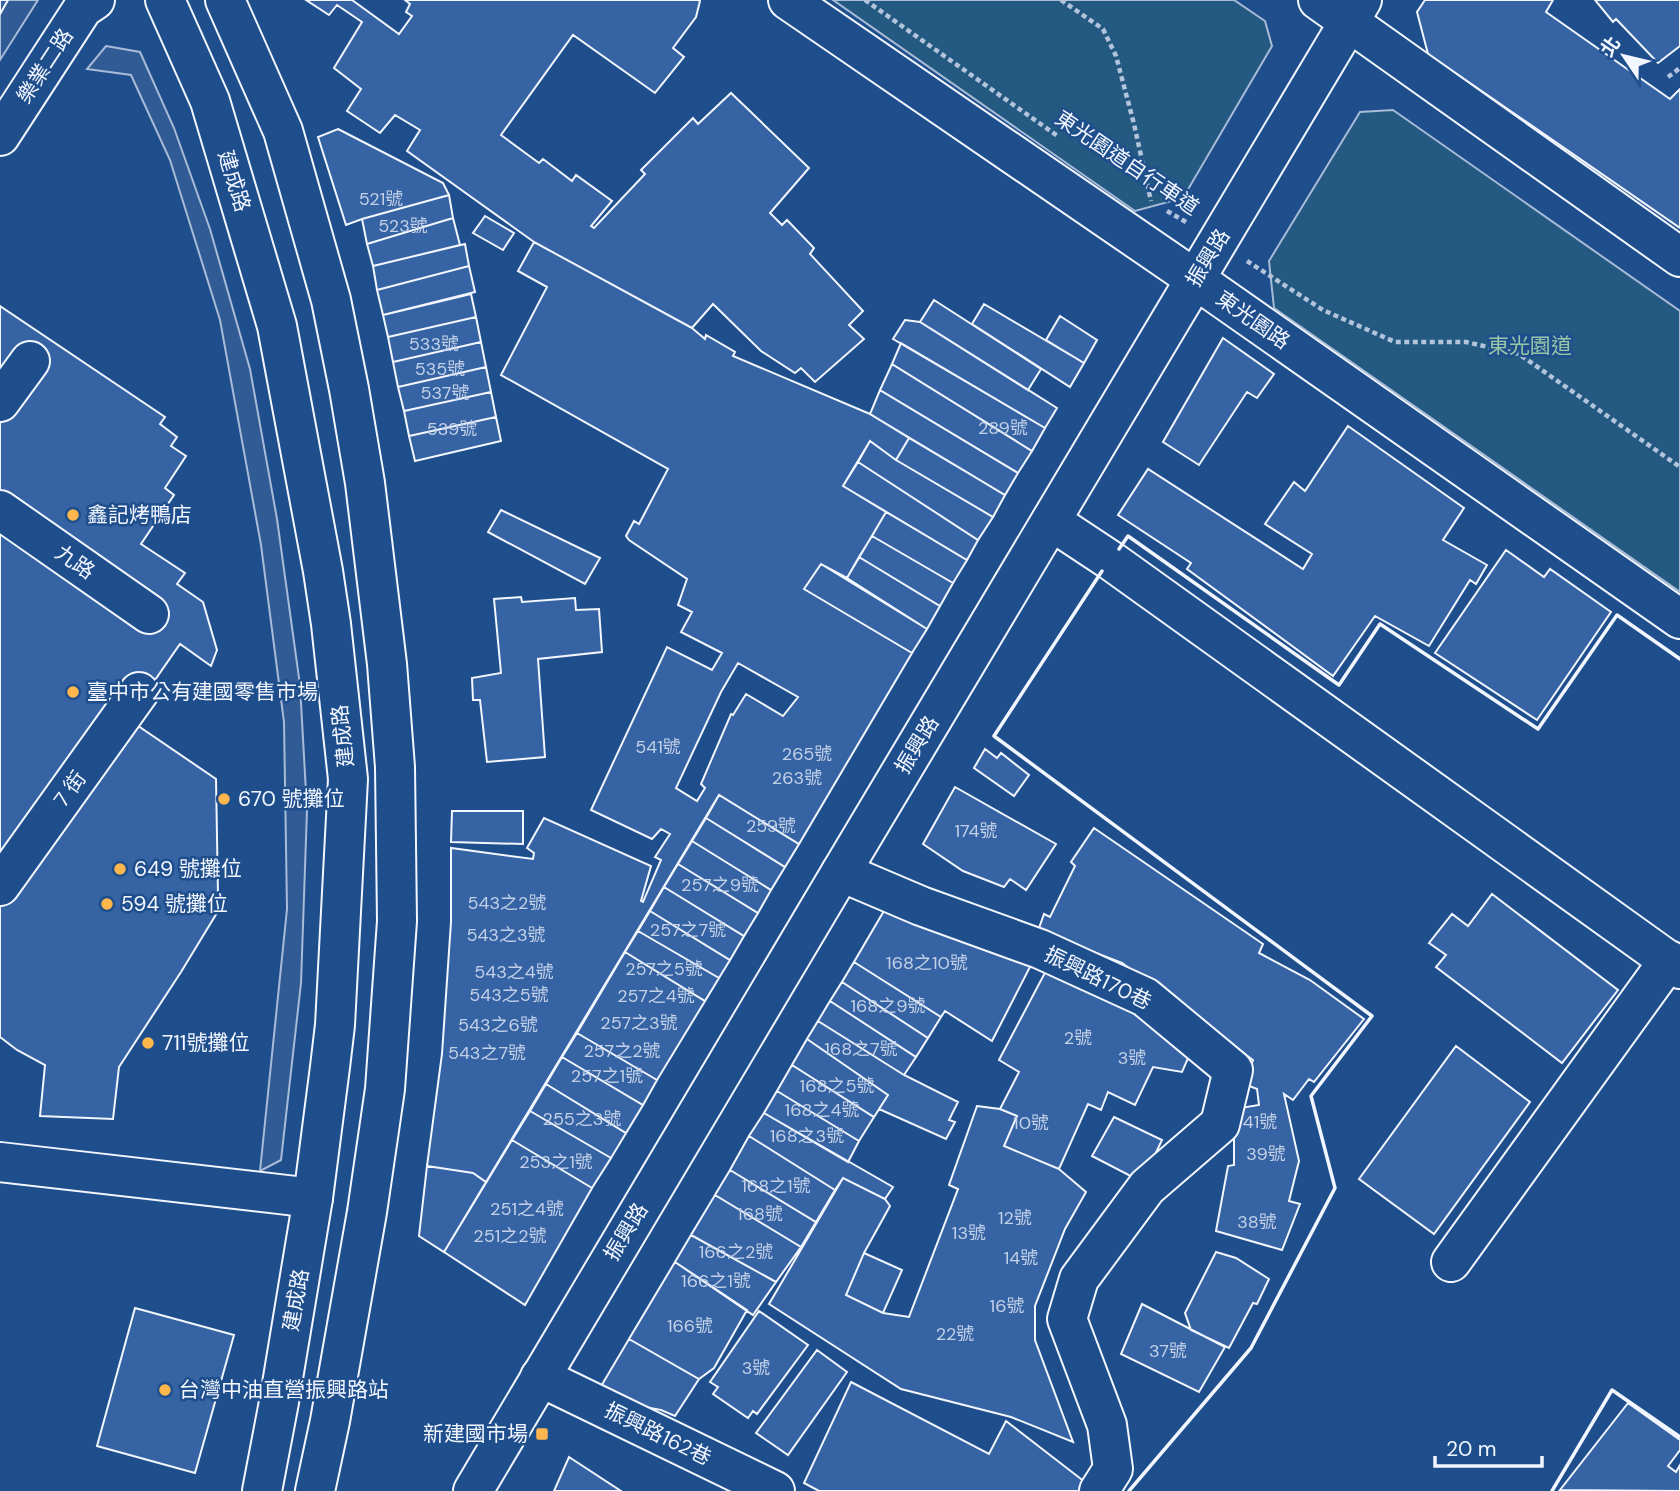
<svg xmlns="http://www.w3.org/2000/svg" width="1680" height="1491" font-family="'DM Sans','Noto Sans TC',sans-serif">
  <style>
    .green { fill: #245a82; stroke: #a8bbd7; stroke-width: 2 }
    .parking { fill: #305b95; stroke: #a8bbd7; stroke-width: 2 }
    .building { fill: #3563a3; stroke: #f2f6ff; stroke-width: 2; fill-rule: evenodd }
    .lines { fill: none; stroke-linecap: round; stroke-linejoin: round }
    .minor-casing { stroke: #f2f6ff; stroke-width: 42 }
    .major-casing { stroke: #f2f6ff; stroke-width: 42 }
    .path { stroke: #b3c4dc; stroke-width: 4.5; stroke-dasharray: 5 3.5; stroke-linecap: butt }
    .minor { stroke: #1f4e8c; stroke-width: 38 }
    .major { stroke: #1f4e8c; stroke-width: 38 }
    .wall { stroke: #f2f6ff; stroke-width: 3.5 }
    .poi-dot { fill: #ffb74d; stroke: #1f4e8c; stroke-width: 2.5 }
    .labels { text-anchor: middle; dominant-baseline: central; stroke-width: 5; stroke-linejoin: round; paint-order: stroke }
    .number-label { font-size: 18px; fill: #c3d1e8 }
    .street-label { font-size: 21px; fill: #f2f6ff; stroke: #1f4e8c }
    .park-label { font-size: 21px; fill: #97c8a6; stroke: #1f4e8c }
    .poi-label { font-size: 21px; fill: #f2f6ff; stroke: #1f4e8c; text-anchor: start }
  </style>
  <rect width="100%" height="100%" fill="#1f4e8c"/>
  <path class="green" d="M833 0H1234L1265 21 1272 46 1183 198 1135 211Z
    M1393 110 1680 311V592L1274 308 1269 261 1360 112Z"/>
  <path class="parking" d="M8 0H38L0 60V14Z
    M106 46 140 52 174 128 210 229 250 369 277 519 300 685 307 810 301 983 281 1160 260 1171 287 909 284 722 261 545 220 320 170 160 131 75 87 69Z"/>
  <path class="building" d="M0 0H8L0 14Z
    M306 0H352L399 34 412 16 406 12 410 4 405 0H698L700 1 696 17 673 48 684 57 655 93 573 35 501 135 539 163 543 159 572 181 576 175 612 201 591 226 594 228 645 174 641 170 693 118 698 124 731 93 809 168 770 213 782 225 787 220 814 248 810 254 863 311 849 325 864 339 815 382 801 368 795 373 761 351 713 304 692 328 534 242 407 151 420 130 395 115 380 133 347 111 361 89 334 68 362 22 337 5 329 15Z
    M1425 0H1553L1546 12 1670 99 1680 89V228L1428 54 1417 12Z
    M1595 0H1680V46L1658 63 1616 19 1613 22Z
    M338 129 443 183 449 195 362 219 346 225 318 137Z
    M449 195 453 218 367 244 362 219Z
    M485 216 514 233 503 250 473 233Z
    M453 218 460 245 373 266 367 244Z
    M534 242 692 328 705 339 706 335 735 352 733 356 870 414 909 438 896 460 870 441 843 486 886 512 847 578 821 564 804 589 912 653 799 844 719 795 486 1182 473 1173 427 1166 442 1054 451 922V848L533 859 534 853 527 848 544 818 651 866 641 901 643 902 661 860 655 857 670 834 661 829 652 839 591 810 667 647 712 670 722 653 681 632 692 612 678 605 687 579 629 540 626 536 634 521 639 524 668 469 501 375 547 287 518 271ZM738 663 798 697 783 716 746 694 733 715 731 714 701 784 705 788 697 801 676 788 721 692Z
    M465 244 469 266 377 290 373 266Z
    M469 266 475 292 383 315 377 290Z
    M471 294 476 317 388 337 383 315Z
    M934 300 1041 369 1028 390 920 322Z
    M984 304 1084 363 1070 387 972 324Z
    M0 306 165 417 160 424 177 437 171 446 186 456 165 488 174 495 141 544 185 573 177 584 203 602 217 650 211 666 180 644 128 719 216 779 218 895 223 903 181 972 119 1067 113 1119 40 1116 45 1065 17 1050 0 1037Z
    M1060 316 1097 340 1084 363 1046 340Z
    M476 317 481 342 393 362 388 337Z
    M905 320 920 322 1057 408 1045 428 893 339Z
    M1223 338 1274 374 1257 398 1247 392 1199 465 1163 442Z
    M481 342 486 367 398 387 393 362Z
    M901 343 1045 428 1032 451 892 364Z
    M892 364 1032 451 1018 473 880 390Z
    M486 367 491 392 404 411 398 387Z
    M880 390 1018 473 1005 495 870 414Z
    M491 392 496 417 409 436 404 411Z
    M496 417 501 441 415 461 409 436Z
    M1348 426 1464 508 1443 540 1487 565 1476 584 1470 580 1429 646 1375 616 1333 676 1187 569 1191 563 1118 515 1148 469 1303 569 1312 554 1265 524 1294 482 1305 491Z
    M909 438 1005 495 993 517 896 460Z
    M870 441 896 460 993 517 978 540 858 462Z
    M858 462 978 540 967 560 843 486Z
    M501 510 600 558 585 584 488 532Z
    M886 512 967 560 953 583 872 536Z
    M872 536 953 583 940 606 859 557Z
    M1506 550 1544 577 1550 569 1611 612 1537 720 1435 653Z
    M859 557 940 606 927 629 847 578Z
    M821 564 927 629 912 653 804 589Z
    M521 597 522 602 575 598 576 610 599 609 602 652 538 659 545 757 487 762 480 700H473L472 678 501 673 494 599Z
    M985 749 997 758 1001 753 1029 775 1014 796 974 768Z
    M955 787 1056 844 1026 890 1010 879 1004 887 963 871 923 844Z
    M719 795 799 844 785 867 706 818Z
    M452 811H523V844L451 842Z
    M706 818 785 867 771 890 692 841Z
    M1094 828 1263 944 1259 953 1310 980 1364 1019 1314 1082 1309 1079 1293 1100 1284 1094 1299 1161 1289 1201 1300 1204 1282 1250 1216 1231 1228 1166 1234 1165V1109L1259 1105 1257 1089 1244 1084 1253 1060 1122 963 1038 931 1044 914 1050 917 1075 866 1071 862Z
    M692 841 771 890 758 913 678 864Z
    M678 864 758 913 744 936 664 887Z
    M664 887 744 936 730 960 650 911Z
    M1492 894 1618 990 1562 1063 1436 967 1446 955 1429 943 1452 914 1468 926Z
    M888 904 1034 959 992 1041 945 1011 941 1017 854 962Z
    M650 911 730 960 719 978 638 931Z
    M638 931 719 978 705 1001 625 952Z
    M625 952 705 1001 657 1080 577 1033Z
    M854 962 941 1017 928 1038 842 982Z
    M1049 965 1128 1000 1193 1047 1182 1072 1153 1067 1135 1105 1108 1092 1101 1110 1088 1104 1059 1169 1004 1146 1017 1116 1000 1109 1019 1072 999 1060Z
    M842 982 928 1038 916 1057 830 1001Z
    M830 1001 916 1057 904 1075 818 1021Z
    M818 1021 904 1075 958 1102 949 1120 955 1122 946 1139 879 1109 888 1095 807 1039Z
    M577 1033 657 1080 643 1105 562 1057Z
    M807 1039 888 1095 874 1117 792 1065Z
    M1456 1046 1530 1102 1434 1234 1359 1179Z
    M562 1057 643 1105 626 1133 546 1084Z
    M792 1065 874 1117 859 1141 777 1091Z
    M546 1084 626 1133 611 1158 530 1111Z
    M777 1091 859 1141 848 1162 764 1113Z
    M977 1106 1000 1109 1017 1116 1004 1146 1059 1169 1086 1192 1065 1229 1035 1306V1340L1073 1442 1011 1417 901 1389 769 1304 843 1178 885 1199 890 1206 864 1253 846 1295 883 1313 909 1317 958 1189 949 1185Z
    M530 1111 611 1158 592 1188 512 1140Z
    M764 1113 893 1187 885 1199 843 1178 835 1190 749 1136Z
    M1114 1117 1162 1140 1142 1182 1092 1156Z
    M749 1136 835 1190 816 1222 730 1170Z
    M512 1140 592 1188 525 1305 444 1252Z
    M427 1166 473 1173 486 1182 444 1252 419 1236Z
    M730 1170 816 1222 801 1247 715 1195Z
    M715 1195 801 1247 776 1282 691 1235Z
    M691 1235 776 1282 753 1315 675 1262Z
    M1216 1252 1236 1258 1269 1279 1257 1304 1253 1303 1229 1348 1191 1330 1185 1313Z
    M864 1253 902 1270 883 1313 846 1295Z
    M675 1262 747 1310 714 1368 699 1379 629 1339Z
    M1142 1304 1225 1347 1199 1392 1121 1354Z
    M135 1308 234 1335 195 1473 97 1446Z
    M759 1311 808 1345 757 1414 753 1411 748 1418 713 1394 718 1387 710 1382Z
    M629 1339 699 1379 675 1416 661 1410 594 1398Z
    M817 1350 847 1372 788 1455 756 1433Z
    M851 1382 989 1454 1006 1421 1094 1489 1092 1491H819L804 1483Z
    M1628 1403 1680 1440V1450L1668 1466 1676 1472 1680 1465V1491L1560 1490Z
    M569 1457 621 1491H554Z"/>
  <g class="lines">
    <g class="minor-casing">
      <path id="minor" d="M788 0 1195 279 1680 619
        M1318 0 1680 257
        M0 136 83 8 95 0
        M0 402 30 361
        M0 510 149 614
        M1051 521 1110 560 1680 969
        M841 872 921 906 1040 949 1145 997 1233 1070 1220 1124 1147 1187 1079 1279 1067 1319 1107 1425 1113 1469 1099 1491
        M0 886 139 692
        M0 1162 313 1198
        M1451 1262 1669 960
        M540 1377 775 1491"/>
    </g>
    <g class="major-casing">
      <path id="major" d="M165 0 210 101 277 326 323 571 331 624 348 779 335 1025 330 1067 313 1198 279 1402 262 1491
        M225 0 283 131 331 300 349 389 365 483 387 664 395 767 397 921 385 1089 367 1212 330 1421 315 1491
        M473 1491 841 872 1362 0"/>
    </g>
    <path class="path" d="M865 0 1059 137
      M1061 0 1103 29 1116 56 1134 124 1151 201
      M1668 77 1680 68
      M1167 211 1186 222
      M1247 261 1323 310 1395 342H1466L1519 354 1680 467"/>
    <use href="#minor" class="minor"/>
    <use href="#major" class="major"/>
    <path class="wall" d="M1119 549 1128 536 1339 685 1380 624 1538 729 1617 615 1680 659
      M1102 571 994 736 1372 1016 1311 1096 1335 1188 1251 1348 1129 1491
      M1552 1491 1612 1390 1680 1437"/>
  </g>
  <g class="poi-dot">
    <circle cx="73" cy="515" r="7"/>
    <circle cx="73" cy="692" r="7"/>
    <circle cx="224" cy="799" r="7"/>
    <circle cx="120" cy="869" r="7"/>
    <circle cx="107" cy="904" r="7"/>
    <circle cx="148" cy="1043" r="7"/>
    <circle cx="165" cy="1390" r="7"/>
    <rect x="535" y="1427" width="14" height="14" rx="3.5"/>
  </g>
  <g class="labels">
    <g class="number-label">
      <text x="381" y="199">521號</text>
      <text x="403" y="226">523號</text>
      <text x="434" y="344">533號</text>
      <text x="440" y="369">535號</text>
      <text x="445" y="393">537號</text>
      <text x="1003" y="428">289號</text>
      <text x="452" y="429">539號</text>
      <text x="658" y="747">541號</text>
      <text x="807" y="754">265號</text>
      <text x="797" y="778">263號</text>
      <text x="771" y="826">259號</text>
      <text x="976" y="831">174號</text>
      <text x="720" y="885">257之9號</text>
      <text x="507" y="903">543之2號</text>
      <text x="688" y="930">257之7號</text>
      <text x="506" y="935">543之3號</text>
      <text x="927" y="963">168之10號</text>
      <text x="664" y="969">257之5號</text>
      <text x="514" y="972">543之4號</text>
      <text x="509" y="995">543之5號</text>
      <text x="656" y="996">257之4號</text>
      <text x="888" y="1006">168之9號</text>
      <text x="639" y="1023">257之3號</text>
      <text x="498" y="1025">543之6號</text>
      <text x="1078" y="1038">2號</text>
      <text x="861" y="1049">168之7號</text>
      <text x="622" y="1051">257之2號</text>
      <text x="487" y="1053">543之7號</text>
      <text x="1132" y="1058">3號</text>
      <text x="607" y="1076">257之1號</text>
      <text x="837" y="1086">168之5號</text>
      <text x="822" y="1110">168之4號</text>
      <text x="582" y="1119">255之3號</text>
      <text x="1260" y="1122">41號</text>
      <text x="1031" y="1123">10號</text>
      <text x="807" y="1136">168之3號</text>
      <text x="1266" y="1154">39號</text>
      <text x="556" y="1162">253之1號</text>
      <text x="776" y="1186">168之1號</text>
      <text x="527" y="1209">251之4號</text>
      <text x="760" y="1214">168號</text>
      <text x="1015" y="1218">12號</text>
      <text x="1257" y="1222">38號</text>
      <text x="969" y="1233">13號</text>
      <text x="510" y="1236">251之2號</text>
      <text x="736" y="1252">166之2號</text>
      <text x="1021" y="1258">14號</text>
      <text x="716" y="1281">166之1號</text>
      <text x="1007" y="1306">16號</text>
      <text x="690" y="1326">166號</text>
      <text x="955" y="1334">22號</text>
      <text x="1168" y="1351">37號</text>
      <text x="756" y="1368">3號</text>
    </g>
    <g class="street-label">
      <text transform="translate(45 66) rotate(-57)">樂業二路</text>
      <text transform="translate(1127 163) rotate(34)">東光園道自行車道</text>
      <text transform="translate(234 181) rotate(73)">建成路</text>
      <text transform="translate(1208 258) rotate(-59)">振興路</text>
      <text transform="translate(1253 320) rotate(35)">東光園路</text>
      <text transform="translate(75 562) rotate(35)">九路</text>
      <text transform="translate(343 736) rotate(-96)">建成路</text>
      <text transform="translate(917 745) rotate(-59)">振興路</text>
      <text transform="translate(70 789) rotate(-54)">7 街</text>
      <text transform="translate(1098 978) rotate(26)">振興路170巷</text>
      <text transform="translate(626 1232) rotate(-59)">振興路</text>
      <text transform="translate(296 1300) rotate(-80)">建成路</text>
      <text transform="translate(658 1434) rotate(26)">振興路162巷</text>
    </g>
    <g class="park-label">
      <text x="1530" y="346">東光園道</text>
    </g>
    <g class="poi-label">
      <text x="87" y="515">鑫記烤鴨店</text>
      <text x="87" y="692">臺中市公有建國零售市場</text>
      <text x="238" y="799">670 號攤位</text>
      <text x="134" y="869">649 號攤位</text>
      <text x="121" y="904">594 號攤位</text>
      <text x="162" y="1043">711號攤位</text>
      <text x="179" y="1390">台灣中油直營振興路站</text>
      <text x="528" y="1434" text-anchor="end">新建國市場</text>
    </g>
  </g>
  <g transform="translate(1624 56) rotate(305)" stroke="#1f4e8c" stroke-width="5" paint-order="stroke">
  <path d="M0-5L12 26L0 18L-12 26Z" fill="#f2f6ff"/>
  <text y="-10" font-size="19" font-weight="bold" text-anchor="middle" fill="#f2f6ff">北</text>
  </g>
  <path d="M1435 1456v10h107v-10" fill="none" stroke="#f2f6ff" stroke-width="3.5"/>
  <text x="1446" y="1456" font-size="21" fill="#f2f6ff" stroke="#1f4e8c" stroke-width="5" paint-order="stroke">20 m</text>
</svg>
